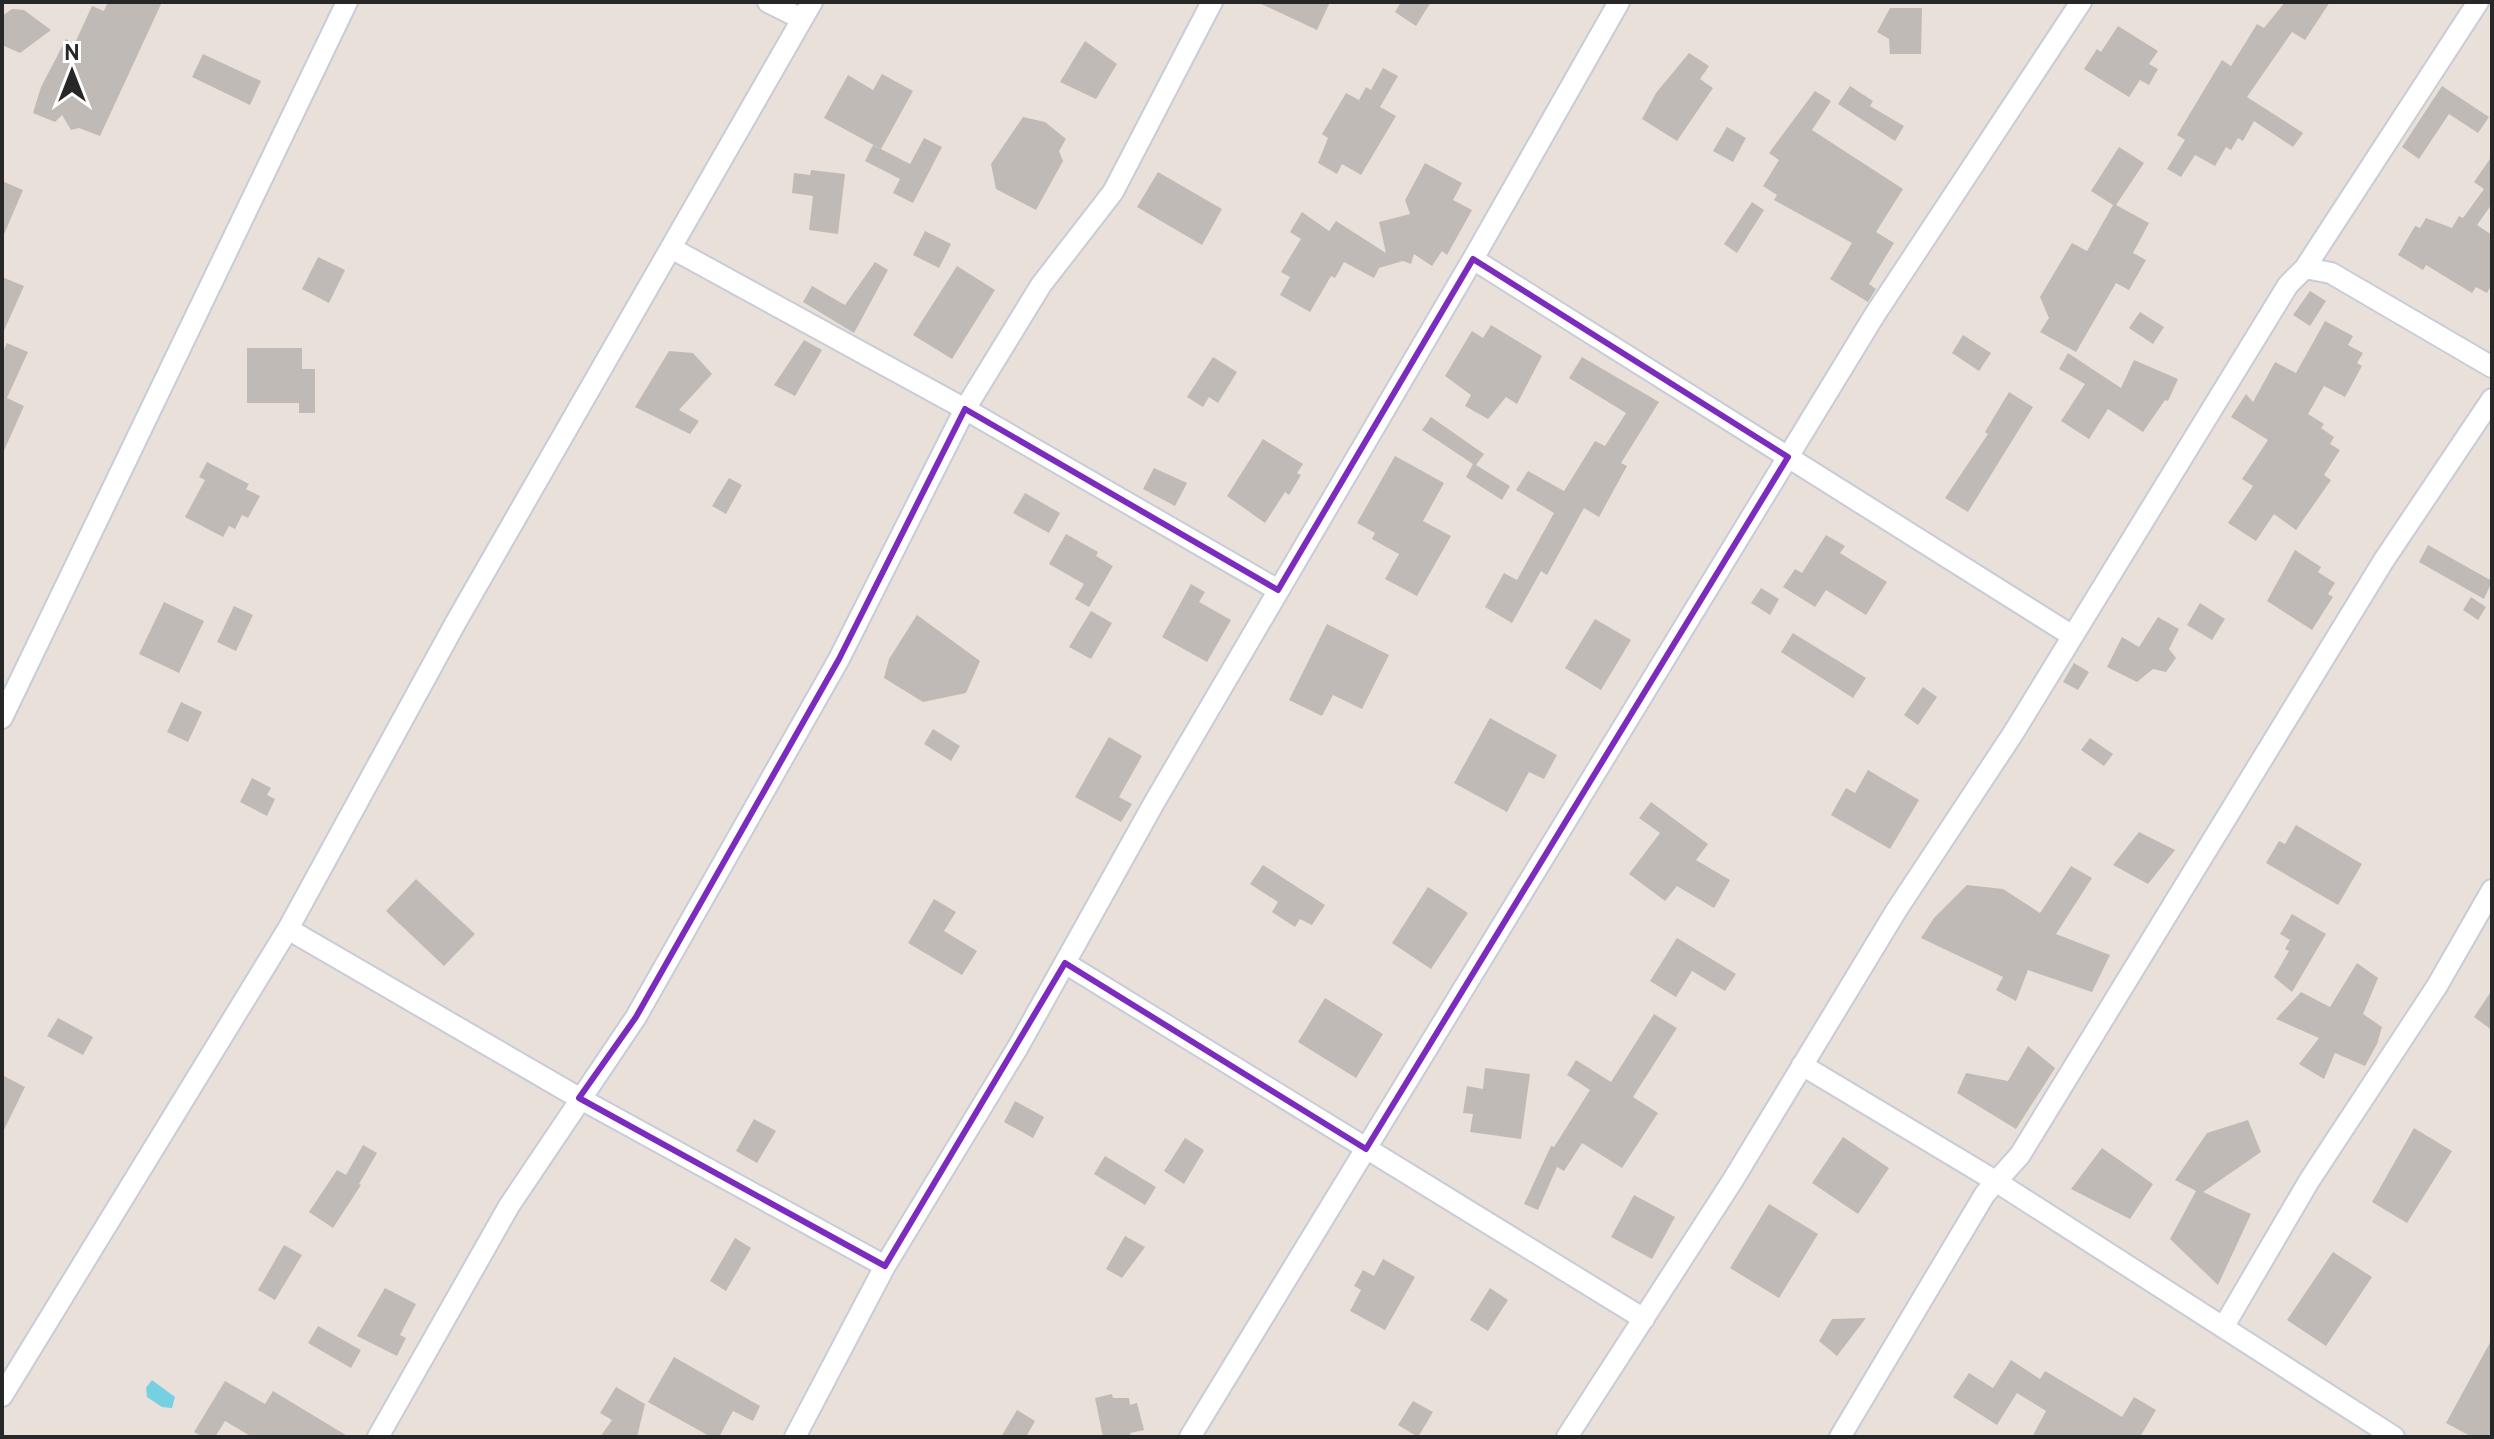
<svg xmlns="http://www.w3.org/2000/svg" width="2494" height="1439" font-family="Overpass,sans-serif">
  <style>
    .water { fill: #75d1e2 }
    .building { fill: #c0bab6 }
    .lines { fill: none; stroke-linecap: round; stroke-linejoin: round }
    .street-casing { stroke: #c8ccd7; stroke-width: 24 }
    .street { stroke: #fff; stroke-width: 20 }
    .marked { fill: none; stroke: #7b2cbf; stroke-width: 6; stroke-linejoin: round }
  </style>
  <rect width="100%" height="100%" fill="#e8e0d9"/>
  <path class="water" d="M152 1380 175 1397 172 1408 162 1407 147 1397 146 1388Z"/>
  <path class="building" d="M108 2H162L100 136 79 128 71 130 62 115 55 122 33 113 41 87 66 39 74 45 92 6 104 11Z
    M1257 2H1330L1317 30Z
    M1401 2H1431L1416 26 1395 12Z
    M2285 2H2330L2305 40 2292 32 2247 97 2303 133 2293 147 2254 121 2243 141 2238 138 2231 150 2226 147 2215 166 2195 155 2181 177 2167 169 2185 140 2177 135 2222 60 2231 66 2257 24 2264 28Z
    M1890 8H1922L1921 54H1890L1889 39 1877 32Z
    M12 9 24 10 51 30 20 53 2 45V16Z
    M2118 26 2158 51 2149 64 2158 69 2149 85 2140 80 2129 97 2084 69 2097 49 2101 52Z
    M1085 41 1117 64 1096 99 1060 82Z
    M1689 53 1709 66 1700 79 1713 88 1677 141 1642 119 1656 93Z
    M203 54 261 81 250 105 192 77Z
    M1383 68 1398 76 1380 107 1396 116 1361 175 1342 164 1337 174 1318 163 1328 138 1322 134 1346 93 1359 100 1366 87 1371 90Z
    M882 74 913 91 881 149 824 118 848 75 873 90Z
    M1850 86 1873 101 1870 106 1904 126 1895 141 1838 104Z
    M2442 86 2489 117 2478 133 2449 114 2419 159 2402 147Z
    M1815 91 1831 101 1812 130 1903 189 1876 232 1894 243 1869 284 1876 289 1868 302 1830 279 1852 243 1774 200 1777 195 1763 186 1779 160 1769 153Z
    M1023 117 1045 122 1066 139 1059 151 1063 161 1036 210 996 189 991 164Z
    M1727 127 1746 138 1733 162 1713 151Z
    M924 138 942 147 913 203 893 193 900 179 865 161 873 145 910 164Z
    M2119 147 2144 163 2116 205 2149 223 2133 253 2146 260 2129 290 2116 283 2076 352 2040 332 2049 318 2040 297 2072 243 2087 251 2113 205 2091 191Z
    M2492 156V204L2477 225 2492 235V284L2487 293 2476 287 2472 293 2426 265 2423 270 2398 255 2415 226 2420 228 2426 218 2452 228 2459 216 2463 218 2484 189 2474 182Z
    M1425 163 1462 183 1453 200 1472 210 1447 255 1442 251 1432 266 1414 254 1411 264 1403 261 1379 268 1374 278 1344 262 1335 278 1331 276 1310 312 1280 295 1290 277 1281 272 1301 239 1290 232 1302 212 1329 231 1336 221 1386 253 1379 222 1410 214 1405 200Z
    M811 170 845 174 838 234 809 230 813 196 792 193 794 173 810 175Z
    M1158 172 1222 209 1202 245 1137 207Z
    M2 181 23 190 2 239Z
    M1752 202 1764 210 1737 253 1724 244Z
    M925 231 951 244 939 268 913 255Z
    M318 257 345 270 329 303 302 289Z
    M875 262 888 270 854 333 803 302 812 286 845 305Z
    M957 266 995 290 952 359 913 335Z
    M2 277 24 286 2 335Z
    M2310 291 2326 301 2310 326 2293 315Z
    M2140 312 2164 327 2153 344 2129 328Z
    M2325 321 2353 336 2348 345 2363 353 2357 363 2362 366 2345 397 2324 386 2308 414 2324 424 2321 428 2334 437 2330 444 2340 450 2324 475 2331 480 2296 530 2274 514 2256 541 2228 523 2253 486 2242 479 2268 440 2231 417 2246 394 2253 402 2275 362 2296 373Z
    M1491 325 1542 356 1517 404 1506 397 1488 419 1465 406 1471 395 1445 376 1472 331 1483 338Z
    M1963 335 1991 353 1979 371 1952 353Z
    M804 340 822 350 795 396 774 385Z
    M7 343 28 352 7 398 24 406 2 455V354Z
    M247 348H302V369H315V413H299V403H247Z
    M669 351 693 353 712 374 679 410 699 421 690 434 635 407Z
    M2068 353 2121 388 2134 360 2178 379 2168 401 2165 400 2143 432 2108 409 2089 439 2061 421 2085 384 2059 369Z
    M1213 357 1237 372 1218 403 1209 397 1203 407 1187 397Z
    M1582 357 1659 402 1621 463 1627 466 1599 517 1584 508 1547 575 1541 571 1512 623 1485 607 1504 573 1517 580 1554 513 1516 490 1528 471 1564 491 1595 441 1605 446 1626 413 1569 378Z
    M2009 392 2033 407 1968 512 1945 498 1988 434 1985 432Z
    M1431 417 1484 454 1476 465 1510 486 1502 500 1466 477 1473 464 1422 430Z
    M1263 439 1303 464 1297 473 1301 475 1289 495 1285 492 1265 523 1227 496Z
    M1395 456 1444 483 1423 521 1451 536 1417 596 1385 579 1399 554 1372 539 1375 533 1357 523Z
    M207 462 249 484 246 489 260 496 248 518 242 515 235 529 229 526 223 537 185 517 205 480 199 477Z
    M1154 468 1187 483 1175 506 1143 489Z
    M729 478 742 485 726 514 712 506Z
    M1025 493 1060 513 1049 533 1013 513Z
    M1066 534 1098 552 1096 556 1113 566 1089 607 1075 599 1084 584 1049 564Z
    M1826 535 1845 546 1840 553 1887 582 1866 615 1826 590 1815 607 1783 587 1795 569 1802 573Z
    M2428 545 2492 581 2484 599 2419 562Z
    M2295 550 2321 567 2318 572 2335 583 2328 594 2333 597 2312 630 2267 601Z
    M1191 584 1205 592 1199 602 1231 620 1207 662 1162 637Z
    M1761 588 1779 599 1770 615 1751 603Z
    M2471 597 2486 607 2478 620 2463 610Z
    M164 602 204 621 179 673 139 654Z
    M2200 603 2225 619 2212 640 2187 625Z
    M234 606 253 615 236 651 217 642Z
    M1091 611 1112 623 1091 659 1069 647Z
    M917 615 980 661 966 693 923 702 884 678 889 659Z
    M2158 617 2179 629 2169 649 2176 658 2166 672 2153 669 2137 682 2107 667 2122 637 2139 647Z
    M1595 619 1631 640 1601 690 1565 668Z
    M1327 624 1389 655 1362 709 1333 695 1322 716 1289 700Z
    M1793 633 1866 678 1853 698 1781 652Z
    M2074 663 2089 672 2078 690 2063 682Z
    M1923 687 1937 697 1918 725 1904 715Z
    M181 702 202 712 188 742 167 732Z
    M1490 718 1557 755 1544 779 1529 772 1507 812 1454 783Z
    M933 729 960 746 951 761 924 744Z
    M1109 737 1142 756 1119 797 1132 804 1121 822 1075 797Z
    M2090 738 2113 754 2104 766 2081 750Z
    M1868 770 1919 800 1890 849 1831 815 1846 788 1855 793Z
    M252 778 271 788 267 795 275 799 267 816 240 802Z
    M1651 802 1708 844 1696 860 1730 880 1714 908 1677 886 1665 901 1629 874 1660 833 1639 818Z
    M2296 825 2362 864 2338 905 2266 863 2279 841 2285 844Z
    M2139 832 2175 850 2148 884 2113 865Z
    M1263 865 1325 905 1312 925 1300 919 1295 927 1272 912 1278 902 1250 884Z
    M2071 866 2092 878 2056 934 2110 955 2092 992 2028 970 2016 1001 1996 990 2003 977 1921 938 1934 918 1967 885 2003 889 2040 913Z
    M416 879 475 934 444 966 386 911Z
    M1428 887 1468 913 1431 969 1392 943Z
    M934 899 956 912 944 931 977 951 962 975 908 943Z
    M2292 914 2326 934 2292 992 2274 977 2289 951 2285 949 2290 940 2280 934Z
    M1677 938 1736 974 1725 991 1692 971 1676 997 1650 981Z
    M2357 963 2378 978 2363 1014 2382 1027 2377 1044 2365 1066 2335 1053 2324 1079 2299 1064 2319 1038 2276 1019 2301 992 2330 1007Z
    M2492 990V1030L2474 1017Z
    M1325 998 1383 1034 1356 1078 1298 1042Z
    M1654 1014 1677 1028 1633 1097 1658 1113 1622 1168 1582 1143 1564 1171 1557 1167 1538 1210 1524 1204 1551 1146 1554 1147 1590 1090 1567 1075 1576 1060 1611 1082Z
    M58 1018 93 1037 83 1055 47 1036Z
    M2028 1046 2055 1068 2016 1129 1957 1093 1966 1073 2008 1081Z
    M1485 1068 1530 1074 1521 1139 1470 1132 1473 1114 1463 1113 1467 1086 1483 1089Z
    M2 1075 25 1087 2 1134Z
    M1015 1101 1044 1117 1033 1138 1004 1122Z
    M754 1119 776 1131 757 1163 736 1151Z
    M2248 1120 2261 1152 2203 1192 2251 1214 2218 1285 2170 1239 2196 1191 2175 1180 2207 1133Z
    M2414 1128 2452 1151 2407 1223 2372 1202Z
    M1843 1137 1889 1168 1858 1214 1812 1183Z
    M1185 1138 1204 1150 1184 1184 1164 1171Z
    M363 1145 377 1153 359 1184 361 1185 333 1228 309 1212 337 1170 346 1175Z
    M2102 1148 2153 1184 2130 1219 2071 1189Z
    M1105 1156 1156 1187 1145 1205 1094 1174Z
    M1634 1195 1675 1217 1652 1259 1611 1237Z
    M1769 1204 1818 1234 1779 1298 1730 1268Z
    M1125 1236 1145 1247 1122 1278 1106 1269Z
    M735 1238 751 1248 726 1291 710 1281Z
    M284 1245 302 1255 275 1300 258 1290Z
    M2333 1252 2372 1277 2326 1346 2287 1320Z
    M1383 1259 1415 1277 1385 1330 1350 1311 1361 1290 1354 1286 1363 1270 1374 1276Z
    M385 1288 416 1304 400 1335 406 1338 397 1356 357 1336Z
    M1490 1288 1508 1300 1488 1331 1470 1320Z
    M1866 1318 1837 1356 1819 1341 1832 1319Z
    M318 1326 361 1350 351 1368 308 1343Z
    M2492 1339V1430L2488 1437H2472L2446 1423Z
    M674 1357 760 1406 753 1421 733 1411 719 1437H711L648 1402Z
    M2011 1360 2040 1379 2045 1371 2122 1417 2134 1397 2156 1410 2140 1437H2032L2046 1411 2017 1393 1997 1425 1953 1397 1969 1373 1993 1388Z
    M225 1381 265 1404 273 1391 349 1437H252L225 1421 215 1437H203L194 1432Z
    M616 1387 645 1404 637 1437H600L612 1420 600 1413Z
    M1112 1394 1113 1398H1129L1130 1405 1137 1403 1144 1430 1130 1433 1131 1437H1103L1095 1398Z
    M1413 1401 1433 1412 1418 1437 1398 1425Z
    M1017 1410 1035 1421 1026 1437H1001Z"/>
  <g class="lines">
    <g class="street-casing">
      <path id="street" d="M768 2 802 19
        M671 248 965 409 1278 590
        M1473 259 2071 635
        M2305 268 2331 273 2492 367
        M2 718 347 2
        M288 929 579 1098 885 1266
        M1065 963 1644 1319
        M1802 1065 1997 1182 2394 1437
        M2224 1326 2309 1181 2437 986 2492 890
        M2 1396 288 929 456 622 812 2
        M378 1437 509 1206 636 1017 839 659 965 409 1041 285 1113 192 1212 2
        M795 1437 885 1266 1018 1047 1154 803 1473 259 1619 2
        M1190 1437 1874 316 2081 2
        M1567 1437 1733 1180 1896 911 2014 732 2288 285 2305 268 2478 2
        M1840 1437 1985 1194 2020 1155 2384 560 2492 399"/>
    </g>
    <use href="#street" class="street"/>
  </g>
  <path class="marked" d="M1473 259 1788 457 1366 1149 1065 963 885 1266 579 1098 636 1017 839 659 965 409 1278 590Z"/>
  <rect width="2494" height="1439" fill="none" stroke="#272727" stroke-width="8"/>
  <g transform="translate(72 72)" stroke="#ffffff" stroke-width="6" paint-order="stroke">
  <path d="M0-6L14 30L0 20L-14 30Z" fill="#272727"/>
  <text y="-12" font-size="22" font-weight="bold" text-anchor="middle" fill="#272727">N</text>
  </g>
</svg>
